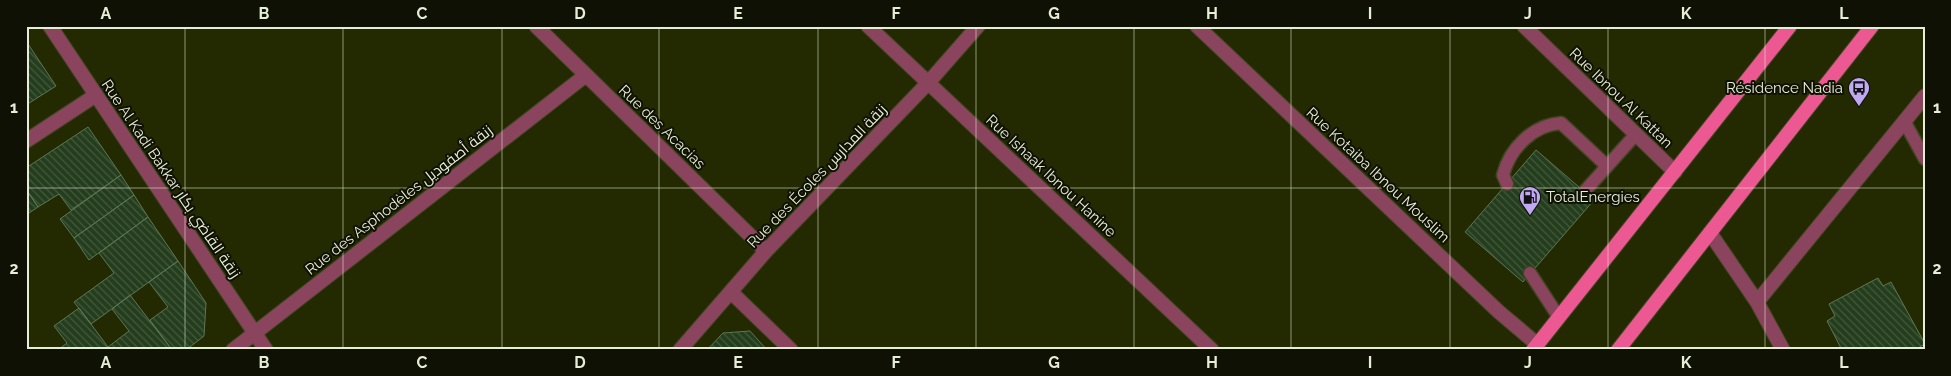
<svg xmlns="http://www.w3.org/2000/svg" width="1951" height="376" font-family="Raleway,Cairo,sans-serif">
  <style>
    .building { fill: url(#building-back-hatch); stroke: #5c7855 }
    .lines { fill: none; stroke-linecap: round; stroke-linejoin: round }
    .service-casing { stroke: #3e451f; stroke-width: 15 }
    .minor-casing { stroke: #3e451f; stroke-width: 16 }
    .primary-casing { stroke: #3e451f; stroke-width: 16 }
    .service { stroke: #8a445d; stroke-width: 12 }
    .minor { stroke: #8a445d; stroke-width: 14 }
    .primary { stroke: #ec5992; stroke-width: 14 }
    .grid { fill: none; stroke: #e7eed7; stroke-width: 1; stroke-opacity: 0.55 }
    .labels { text-anchor: middle; dominant-baseline: central; stroke-width: 4; stroke-linejoin: round; paint-order: stroke }
    .poi-label { font-size: 15px; fill: #e7eed7; stroke: #0e1103; text-anchor: end }
    .street-label { font-size: 15px; fill: #e7eed7; stroke: #0e1103 }
    .neatline { fill: none; stroke: #e7eed7; stroke-width: 2 }
    .grid-label { font-size: 16px; text-anchor: middle; font-weight: bold; fill: #e7eed7 }
  </style>
  <defs>
    <pattern id="building-back-hatch" width="6" height="6" patternUnits="userSpaceOnUse" patternTransform="scale(1.25)"><rect width="6" height="6" fill="#243d1d"/><path d="M-1 5l2 2M0 0l6 6M5-1l2 2" fill="none" stroke="#44593d"/></pattern>
  </defs>
  <rect width="100%" height="100%" fill="#232a01"/>
  <path class="building" d="M26 41 56 86 26 105Z
    M88 127 121 175 71 210 59 194 38 207 26 189V168Z
    M1536 150 1594 200 1523 282 1465 232Z
    M121 175 134 195 74 238 60 219Z
    M26 189 38 207 26 215Z
    M134 195 148 217 89 260 74 238Z
    M148 217 178 261 91 324 74 302 114 273 99 253Z
    M178 261 206 303 204 336 186 350H172L150 320 168 307 149 282Z
    M1878 278 1883 286 1891 282 1925 344 1918 348 1919 350H1842L1827 321 1835 316 1829 304Z
    M130 295 172 350H58L67 343 54 326 79 308 108 347 129 331 112 309Z
    M750 331 767 350H707L723 333Z"/>
  <g class="lines">
    <g class="service-casing">
      <path id="service" d="M1904 121 1925 159
        M1507 184 1503 175C1510 148 1533 125 1561 123L1607 166
        M1584 192 1636 134
        M1530 273 1558 316"/>
    </g>
    <g class="minor-casing">
      <path id="minor" d="M50 26 266 350
        M536 26 766 251
        M868 26 1212 350
        M1197 26 1499 312 1537 344
        M1524 26 1675 172
        M26 141 96 95
        M1710 233 1757 302 1783 350
        M732 293 791 350
        M1757 302 1925 96
        M233 350 586 75
        M680 350 766 251 928 83 978 26"/>
    </g>
    <g class="primary-casing">
      <path id="primary" d="M1533 350 1790 26
        M1618 350 1872 26"/>
    </g>
    <use href="#service" class="service"/>
    <use href="#minor" class="minor"/>
    <use href="#primary" class="primary"/>
  </g>
  <path class="grid" d="M185 26V350M343 26V350M502 26V350M659 26V350M818 26V350M976 26V350M1134 26V350M1291 26V350M1450 26V350M1608 26V350M1765 26V350M26 188H1925"/>
  <defs>
    <g id="bus-pin" transform="scale(1.125)"><path d="M0 17L-7.5 6A9.5 9.5 0 1 1 7.5 6Z" fill="#c1a8f3" stroke="#0e1103"/><path d="M-5-6H5V4H4V6H2V4H-2V6H-4V4H-5ZM-3.5-4V0h7V-4ZM-3.5 1.2v1.5H-2V1.2ZM2 1.2v1.5H3.5V1.2Z" fill="#111"/></g>
    <g id="fuel-pin" transform="scale(1.125)"><path d="M0 17L-7.5 6A9.5 9.5 0 1 1 7.5 6Z" fill="#c1a8f3" stroke="#0e1103"/><path d="M-5.5-6h7V0h2V4h1.3V-2.5L3-4.5l.8-.8L6-3V5H2.5V1h-1V6h-7ZM-4.2-4.7v3.2H.2V-4.7Z" fill="#111"/></g>
  </defs>
  <g fill-rule="evenodd">
    <use href="#bus-pin" x="1859" y="88"/>
    <use href="#fuel-pin" x="1530" y="197"/>
  </g>
  <g class="labels">
    <g class="poi-label">
      <text x="1843" y="88">Résidence Nadia</text>
      <text x="1546" y="197" text-anchor="start">TotalEnergies</text>
    </g>
    <g class="street-label">
      <text transform="translate(1621 98) rotate(44)">Rue Ibnou Al Kattan</text>
      <text transform="translate(662 127) rotate(44)">Rue des Acacias</text>
      <text transform="translate(1378 175) rotate(43)">Rue Kotaiba Ibnou Mouslim</text>
      <text transform="translate(817 176) rotate(-46)">Rue des Écoles زنقة المدارس</text>
      <text transform="translate(1051 176) rotate(43)">Rue Ishaak Ibnou Hanine</text>
      <text transform="translate(171 179) rotate(56)">Rue Al Kadi Bakkar زنقة القاضي بكار</text>
      <text transform="translate(399 200) rotate(-38)">Rue des Asphodèles زنقة أصفوديل</text>
    </g>
  </g>
  <rect width="1951" height="376" fill="none" stroke="#0e1103" stroke-width="55"/>
  <rect x="28" y="28" width="1896" height="320" class="neatline"/>
  <g class="grid-label">
    <text x="106" y="19">A</text>
    <text x="264" y="19">B</text>
    <text x="422" y="19">C</text>
    <text x="580" y="19">D</text>
    <text x="738" y="19">E</text>
    <text x="896" y="19">F</text>
    <text x="1054" y="19">G</text>
    <text x="1212" y="19">H</text>
    <text x="1370" y="19">I</text>
    <text x="1528" y="19">J</text>
    <text x="1686" y="19">K</text>
    <text x="1844" y="19">L</text>
    <text x="14" y="113">1</text>
    <text x="1937" y="113">1</text>
    <text x="14" y="274">2</text>
    <text x="1937" y="274">2</text>
    <text x="106" y="368">A</text>
    <text x="264" y="368">B</text>
    <text x="422" y="368">C</text>
    <text x="580" y="368">D</text>
    <text x="738" y="368">E</text>
    <text x="896" y="368">F</text>
    <text x="1054" y="368">G</text>
    <text x="1212" y="368">H</text>
    <text x="1370" y="368">I</text>
    <text x="1528" y="368">J</text>
    <text x="1686" y="368">K</text>
    <text x="1844" y="368">L</text>
  </g>
</svg>
